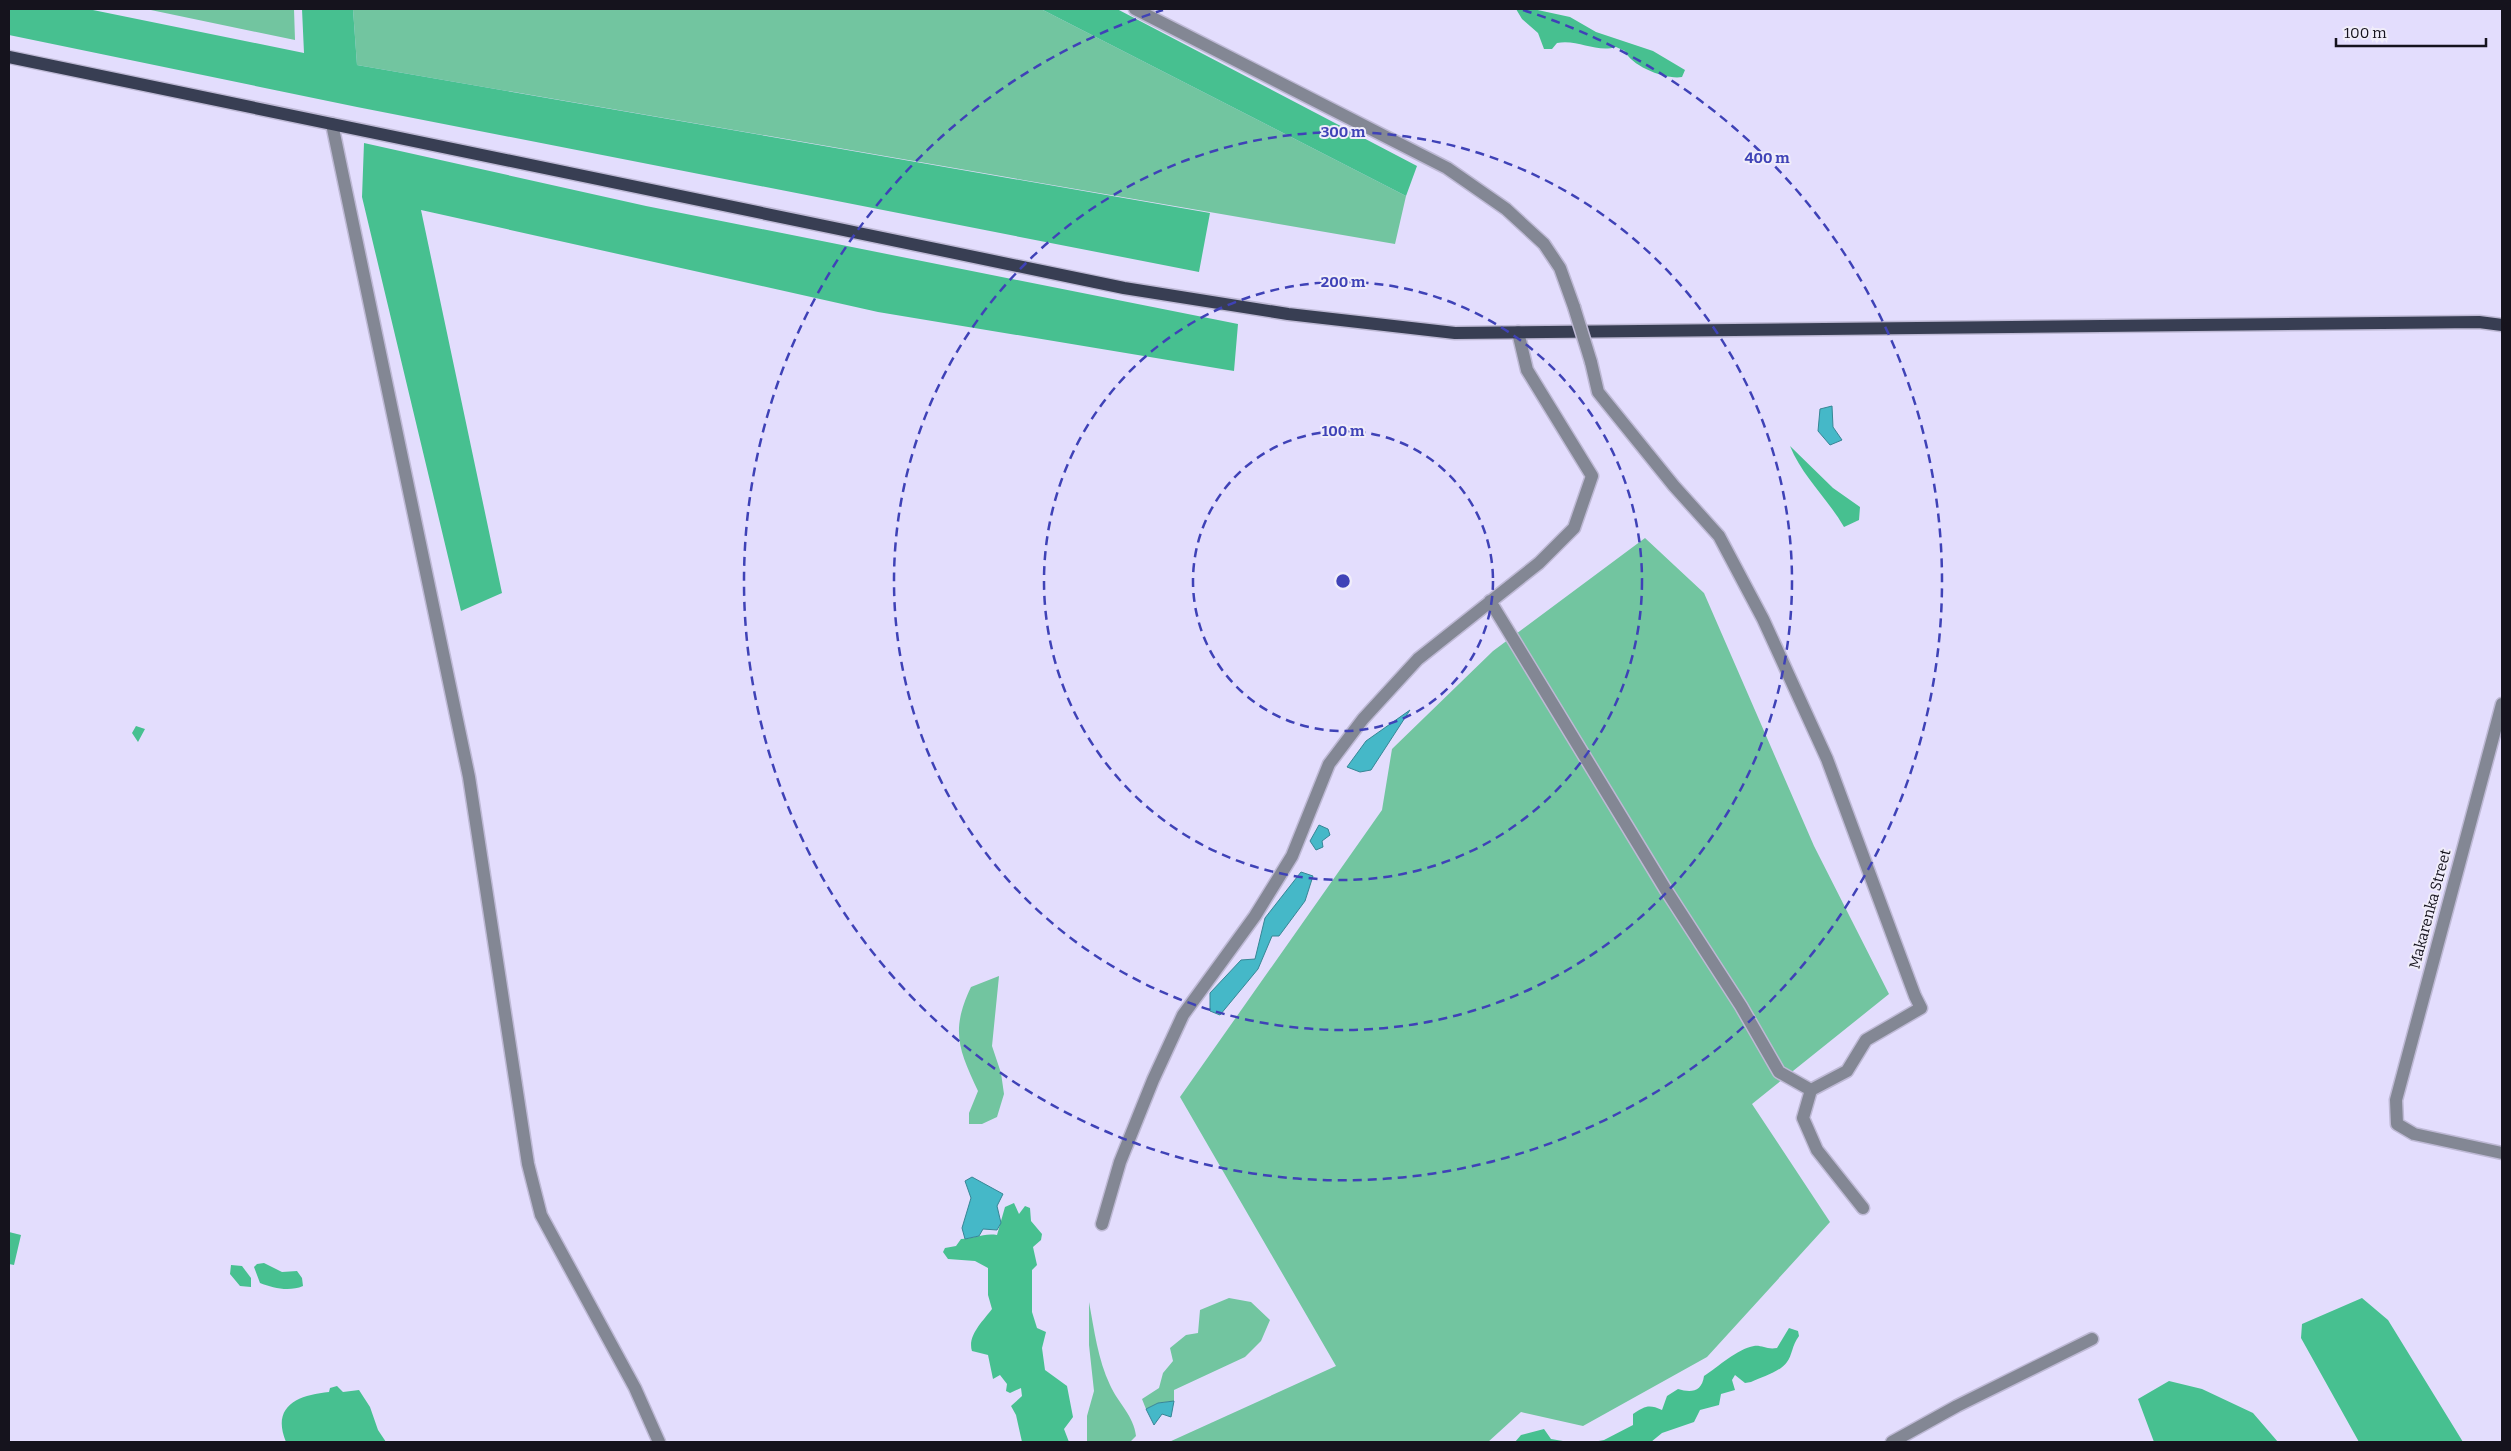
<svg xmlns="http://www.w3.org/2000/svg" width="2511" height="1451" font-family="Bitter,serif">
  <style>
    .green { fill: #72c5a0 }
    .forest { fill: #47c090 }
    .water { fill: #45b8c8; stroke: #378695 }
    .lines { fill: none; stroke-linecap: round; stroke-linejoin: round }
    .minor-casing { stroke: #beb9d5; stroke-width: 15 }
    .major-casing { stroke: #beb9d5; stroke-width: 15 }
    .minor { stroke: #838794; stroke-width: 12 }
    .major { stroke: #383e53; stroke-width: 12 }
    .minor-bridge-casing { stroke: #beb9d5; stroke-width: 15; stroke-linecap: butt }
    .minor-bridge { stroke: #838794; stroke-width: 12 }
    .ring { fill: none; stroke: #3f42b7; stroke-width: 2.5; stroke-dasharray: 9 6 }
    .labels { text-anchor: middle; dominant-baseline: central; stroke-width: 4; stroke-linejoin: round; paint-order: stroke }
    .street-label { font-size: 15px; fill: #15131d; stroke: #f0edfa }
    .centre { fill: #3f42b7; stroke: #f0edfa; stroke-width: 2.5 }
    .ring-label { font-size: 15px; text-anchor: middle; font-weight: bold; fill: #3f42b7; stroke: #f0edfa; stroke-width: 4; stroke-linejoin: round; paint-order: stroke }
  </style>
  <rect width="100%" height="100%" fill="#e3ddfd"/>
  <path class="green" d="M146 9H294L295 40Z
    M353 9H1041L1406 196 1395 244 357 65Z
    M1645 538 1704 593 1814 846 1889 994 1752 1104 1830 1222 1707 1357 1583 1426 1521 1412 1488 1442H1169L1336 1366 1180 1097 1382 810 1392 749 1493 651Z
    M999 976 992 1046 1001 1073 1004 1094 997 1117 982 1124H969V1113L978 1091C959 1050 950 1031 971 987Z
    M1229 1298 1251 1302 1270 1320 1261 1341 1245 1357 1174 1390V1401L1158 1403 1146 1409 1142 1399 1159 1388 1163 1373 1173 1361 1170 1348 1186 1335 1198 1333 1200 1310Z
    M1089 1302C1094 1329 1098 1360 1110 1385 1118 1403 1134 1416 1136 1436L1130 1442H1087V1416L1094 1391 1089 1345Z"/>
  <path class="forest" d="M9 9H88L304 53 302 9H353L357 65 1210 213 1199 272 357 107 9 35Z
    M1041 9H1117L1417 166 1406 196Z
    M1516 9H1533L1570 17 1596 32 1653 51 1685 70 1682 77C1666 80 1631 66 1625 51L1616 47C1596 53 1578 39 1557 43L1552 49H1544L1538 33 1522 19Z
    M364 143 646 206 1238 324 1234 371 878 312 421 210 502 593 461 611 362 197Z
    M1790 446 1833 488 1860 507 1859 520 1844 527C1828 499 1802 476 1790 446Z
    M136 726 145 729 138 742 132 733Z
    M1014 1203 1019 1214 1025 1206 1030 1208 1031 1221 1042 1234 1041 1240 1033 1247 1037 1265 1032 1270V1312L1037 1328 1046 1332 1042 1348 1045 1370 1067 1386 1073 1417 1064 1429 1069 1442H1022L1016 1415 1011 1406 1022 1396 1021 1388 1010 1393 1006 1391 1007 1384 1000 1375 993 1379 988 1355 972 1351C967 1336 983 1321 992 1309L988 1295V1268L975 1261 948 1259 943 1252 945 1248 956 1246 961 1239C975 1239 982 1233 997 1235L1005 1207Z
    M9 1232 21 1235 14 1265 9 1264Z
    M264 1263 282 1272 297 1271 302 1278 303 1286C289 1292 273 1288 260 1283L254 1267 257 1264Z
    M231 1265 242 1266 251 1278V1287L240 1286 230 1274Z
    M2362 1298 2388 1320 2463 1442H2359L2301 1338 2302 1324Z
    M1789 1328 1798 1331 1799 1336C1792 1345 1792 1356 1787 1362 1780 1372 1762 1377 1751 1382L1745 1383 1735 1375 1732 1380 1735 1390 1721 1394 1719 1405 1700 1410 1694 1422 1662 1433 1651 1442H1593L1604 1440 1633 1425V1414C1645 1406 1649 1404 1662 1410L1667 1396 1678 1389C1691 1393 1702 1392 1704 1376 1718 1367 1737 1349 1754 1346 1762 1345 1767 1350 1777 1348Z
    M2169 1381 2202 1389 2253 1413 2278 1442H2154L2138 1399Z
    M337 1386 343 1392 359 1390 370 1407 378 1430 386 1442H286C271 1406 298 1395 329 1392L330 1388Z
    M1544 1429 1551 1439 1569 1442H1515L1521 1435Z"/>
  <path class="water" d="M1832 406 1833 427 1842 440 1830 445 1818 431 1820 409Z
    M1410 710 1371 770 1360 772 1347 767 1366 741Z
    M1319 825 1328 829 1330 835 1322 841 1323 847 1316 850 1310 841Z
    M1301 872 1313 876 1305 901 1279 936H1272L1258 969 1220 1015 1210 1011V993L1241 960 1255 959 1265 918Z
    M972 1177 1003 1194 997 1206 1001 1223 997 1230 983 1229 979 1236 965 1239 962 1228 971 1198 965 1181Z
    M1174 1401 1171 1417 1162 1414 1154 1425 1146 1409 1158 1403Z"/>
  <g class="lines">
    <g class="minor-casing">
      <path id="minor" d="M1135 9 1447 168 1506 209 1544 244 1560 268 1574 307
        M332 124 469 777 528 1164 541 1215 635 1388 659 1442
        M1591 362 1598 392 1674 486 1719 536 1763 619 1827 759 1915 996 1921 1008 1866 1040 1847 1071 1811 1090 1803 1118 1817 1150 1863 1208
        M1490 601 1666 890 1741 1006 1779 1072 1811 1090
        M2502 704 2396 1100 2397 1124 2414 1134 2502 1153
        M1102 1224 1120 1162 1153 1080 1183 1015 1255 916 1292 856 1329 764 1363 719 1418 659 1539 563 1574 528 1592 476 1527 370 1518 332
        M1892 1442 1957 1406 2092 1339"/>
    </g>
    <g class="major-casing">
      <path id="major" d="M9 57 1124 288 1288 314 1455 333 2479 322 2502 325"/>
    </g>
    <use href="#minor" class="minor"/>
    <use href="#major" class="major"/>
    <g class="minor-bridge-casing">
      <path id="minor-bridge" d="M1574 307 1591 362"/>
    </g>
    <use href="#minor-bridge" class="minor-bridge"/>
  </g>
  <g class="ring">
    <circle cx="1343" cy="581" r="150"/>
    <circle cx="1343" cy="581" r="299"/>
    <circle cx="1343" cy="581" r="449"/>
    <path d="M1523 10A599 599 0 1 1 1163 10"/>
  </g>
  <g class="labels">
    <g class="street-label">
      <text transform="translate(2430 909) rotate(-75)">Makarenka Street</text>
    </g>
  </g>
  <circle cx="1343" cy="581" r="8" class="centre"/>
  <g class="ring-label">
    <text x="1343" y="137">300 m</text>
    <text x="1767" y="163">400 m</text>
    <text x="1343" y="287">200 m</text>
    <text x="1343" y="436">100 m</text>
  </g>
  <rect width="2511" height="1451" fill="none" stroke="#15131d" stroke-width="20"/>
  <path d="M2336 38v8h150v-8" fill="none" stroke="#15131d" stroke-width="2.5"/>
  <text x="2344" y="38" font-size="15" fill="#15131d" stroke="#f0edfa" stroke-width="4" paint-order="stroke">100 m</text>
</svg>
